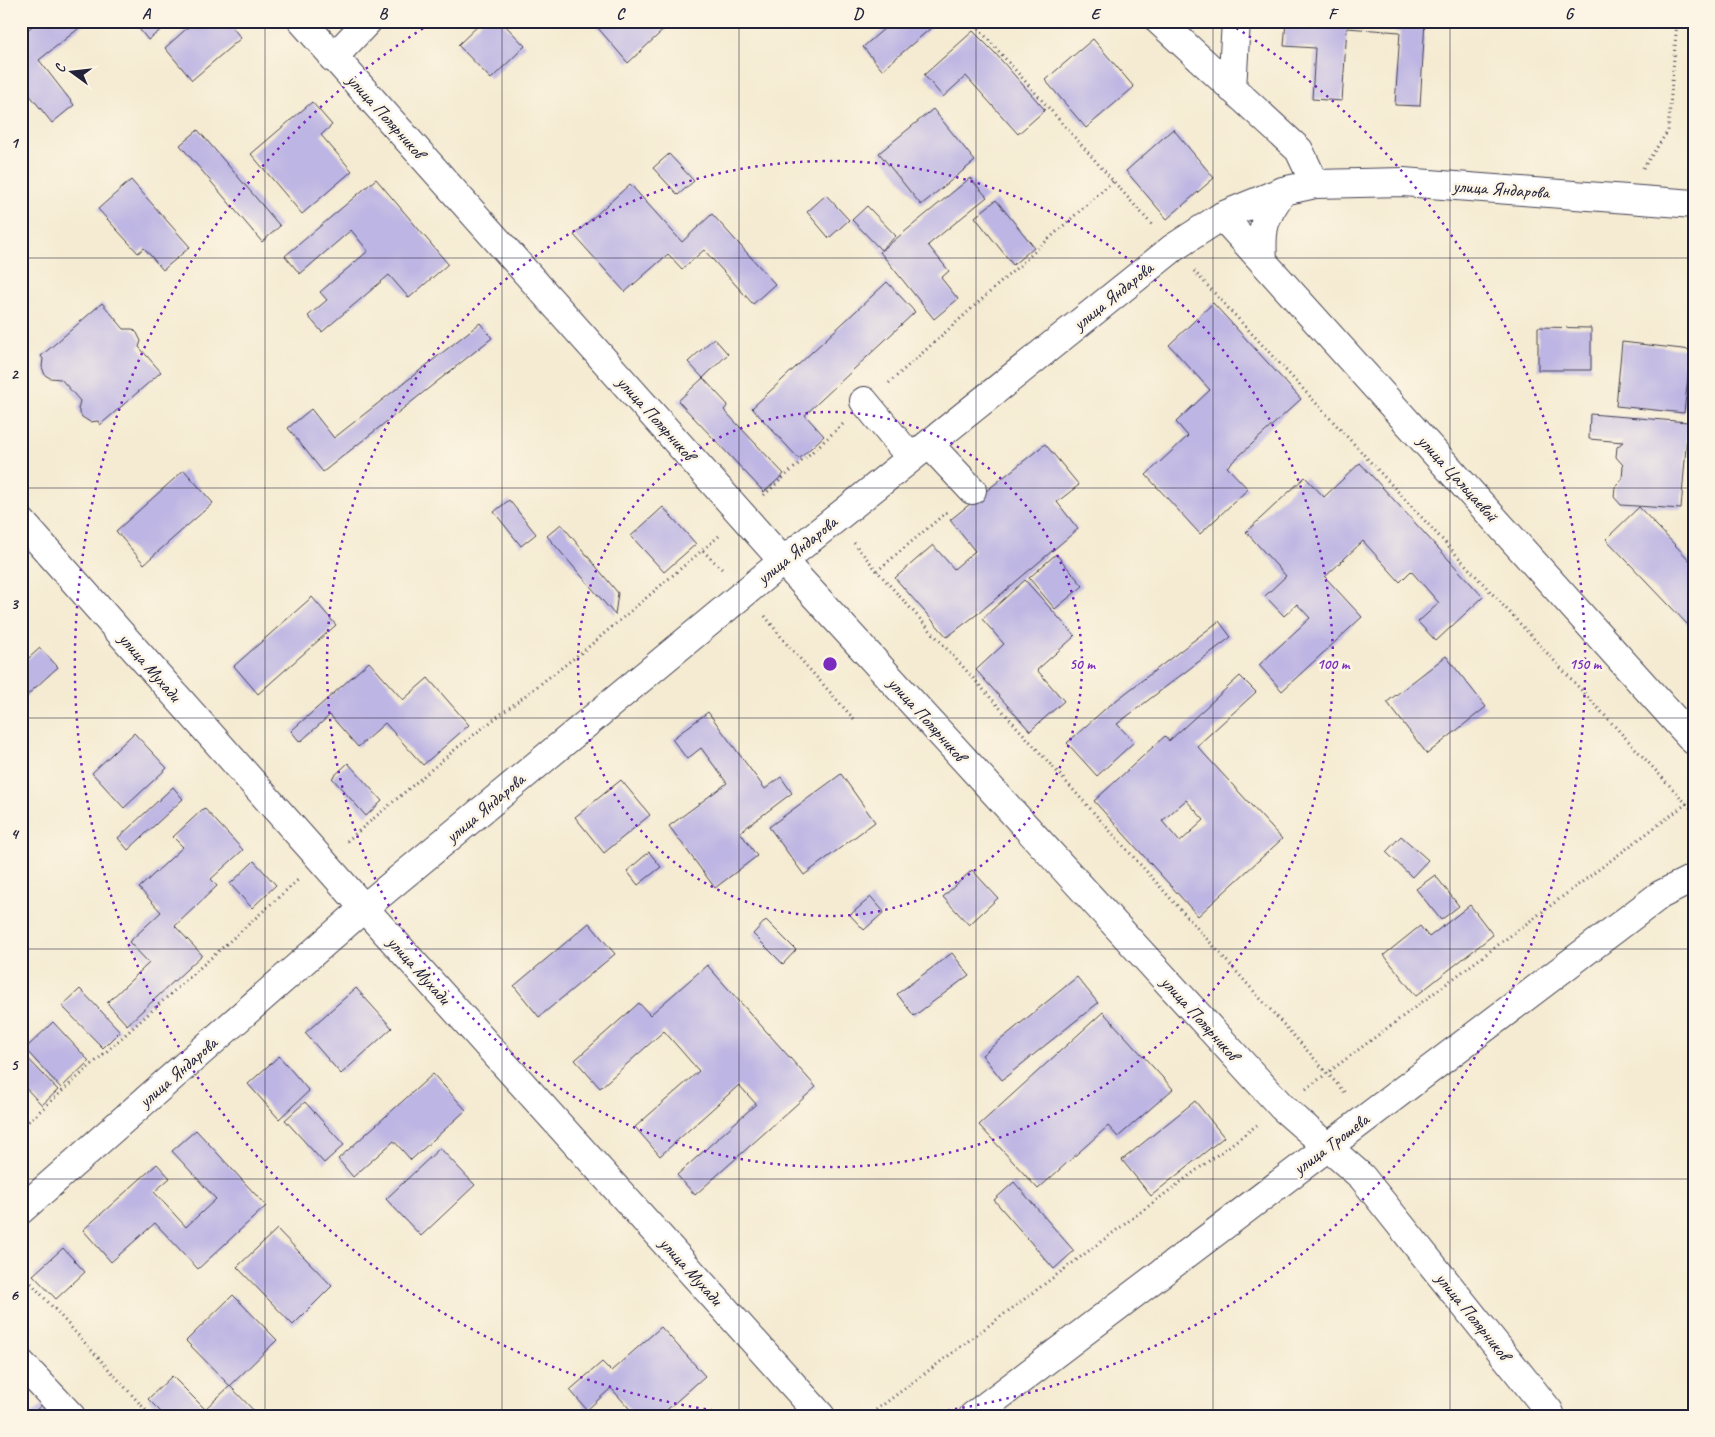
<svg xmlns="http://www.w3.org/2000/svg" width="1715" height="1437" font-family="Caveat,sans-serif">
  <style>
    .building { fill: #bdb5e3; fill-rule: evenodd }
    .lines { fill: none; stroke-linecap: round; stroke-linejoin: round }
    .minor-casing { stroke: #424052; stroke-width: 30 }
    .path { stroke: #424052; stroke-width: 3; stroke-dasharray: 1 4; stroke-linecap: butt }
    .minor { stroke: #fff; stroke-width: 28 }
    .grid { fill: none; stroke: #22223b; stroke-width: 1; stroke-opacity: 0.55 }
    .ring { fill: none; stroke: #7b2cbf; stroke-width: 2.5; stroke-dasharray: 2.5 5 }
    .labels { text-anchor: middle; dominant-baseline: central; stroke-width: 5; stroke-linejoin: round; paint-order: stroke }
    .street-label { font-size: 18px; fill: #22223b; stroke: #fcf5e5 }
    .centre { fill: #7b2cbf; stroke: #fcf5e5; stroke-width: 2.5 }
    .ring-label { font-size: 15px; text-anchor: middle; font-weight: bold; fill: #7b2cbf; stroke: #fcf5e5; stroke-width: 5; stroke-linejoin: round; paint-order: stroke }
    .neatline { fill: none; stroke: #22223b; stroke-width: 2 }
    .grid-label { font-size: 16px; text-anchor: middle; font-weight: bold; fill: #22223b }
  </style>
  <rect width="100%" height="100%" fill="#fcf5e5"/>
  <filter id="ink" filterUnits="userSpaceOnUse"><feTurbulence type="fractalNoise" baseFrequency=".02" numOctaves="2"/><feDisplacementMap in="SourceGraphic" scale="10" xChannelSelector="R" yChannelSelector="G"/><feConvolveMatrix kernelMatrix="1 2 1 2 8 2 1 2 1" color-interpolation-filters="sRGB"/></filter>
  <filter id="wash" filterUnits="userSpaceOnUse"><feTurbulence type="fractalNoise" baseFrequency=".0096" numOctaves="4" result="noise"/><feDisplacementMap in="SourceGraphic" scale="20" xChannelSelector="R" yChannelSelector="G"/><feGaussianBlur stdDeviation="1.12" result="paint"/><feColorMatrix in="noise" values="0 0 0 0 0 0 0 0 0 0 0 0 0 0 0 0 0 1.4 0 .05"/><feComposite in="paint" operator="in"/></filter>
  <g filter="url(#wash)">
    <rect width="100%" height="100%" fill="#f5ebd2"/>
    <g id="blocks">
      <path class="building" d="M39 21H88L39 60 74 105 52 123 21 84V35Z
        M133 21H172L148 40Z
        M195 21H227L241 38 192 80 165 48Z
        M483 21H501L525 46 491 79 458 45Z
        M592 21H673L628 63Z
        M893 21H939L882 70 863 47Z
        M1286 21H1425L1420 106 1395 105 1400 32 1347 28 1342 101 1312 99 1315 48 1284 46Z
        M973 31 994 52 1045 110 1018 134 966 76 943 97 924 75Z
        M1093 39 1134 87 1086 128 1045 80Z
        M312 102 332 125 321 135 352 171 302 214 251 154Z
        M933 109 975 161 921 205 879 153Z
        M1173 129 1214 178 1167 219 1126 171Z
        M198 130 280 226 262 242 180 145Z
        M669 154 694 181 678 195 653 168Z
        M970 178 987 197 928 245 949 271 941 278 958 299 934 319 880 252Z
        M376 179 448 264 409 298 389 275 322 332 308 316 327 300 320 292 368 251 351 230 300 274 285 256Z
        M131 180 190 247 163 270 144 248 138 253 98 209Z
        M630 184 682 242 712 214 775 284 753 304 704 250 682 269 668 254 625 292 574 235Z
        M826 195 849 220 829 238 807 212Z
        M996 200 1034 247 1013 265 975 217Z
        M867 206 896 236 881 250 852 220Z
        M887 282 915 312 805 415 824 436 799 459 752 408Z
        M102 303 124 329H133L137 333 141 341 139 347 161 372 100 425 98 421 90 422 82 417 78 409 80 401 61 379 50 378 45 375 42 367 43 359 41 356Z
        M1213 303 1301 399 1227 467 1248 489 1200 534 1146 475 1188 436 1176 422 1210 390 1169 345Z
        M480 323 492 338 323 472 288 428 311 409 334 438Z
        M1538 327 1591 328V370H1538Z
        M714 338 728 354 703 378 688 362Z
        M1622 342 1691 350 1684 413 1616 406Z
        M703 378 728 405 724 410 784 474 764 492 678 401Z
        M1590 414 1688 422 1681 509 1621 505 1614 497 1615 487 1622 480 1623 465 1616 457 1617 447 1623 442 1589 439Z
        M1045 444 1079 485 1057 502 1078 529 980 612 947 637 895 578 933 545 954 569 975 551 950 520Z
        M1360 463 1483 597 1436 641 1418 622 1439 603 1411 571 1400 582 1363 541 1325 577 1362 617 1282 691 1259 665 1310 618 1297 604 1284 616 1265 596 1286 576 1246 532 1305 477 1324 497Z
        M184 470 213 503 144 564 116 531Z
        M509 500 536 534 521 546 494 512Z
        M663 507 696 544 664 572 631 536Z
        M1639 507 1694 565V622L1689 626 1606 539Z
        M561 524 618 593 615 615 547 536Z
        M1056 554 1083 586 1055 609 1029 578Z
        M1025 580 1075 636 1037 670 1064 701 1030 731 976 670 1004 644 982 619Z
        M312 597 336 625 258 694 234 666Z
        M1219 621 1231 637 1117 724 1134 742 1097 776 1067 743 1105 709Z
        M40 648 58 667 24 698 21 694V665Z
        M1446 656 1486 707 1427 754 1387 702Z
        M369 662 403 700 428 678 469 725 423 765 385 723 358 747 330 715 300 742 291 731Z
        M1240 676 1256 692 1197 746 1282 839 1198 916 1094 801 1165 736 1169 741ZM1186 800 1204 820 1180 842 1162 821Z
        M708 712 765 789 781 777 792 793 740 832 757 856 715 888 669 826 727 783 701 748 687 759 672 739Z
        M134 733 167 768 124 808 92 773Z
        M348 763 382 801 366 816 332 778Z
        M841 774 875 822 804 875 769 827Z
        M621 780 650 815 604 853 575 817Z
        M173 787 183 799 128 850 118 838Z
        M204 808 243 850 211 879 217 886 175 926 202 955 127 1025 107 1003 149 963 129 942 161 912 139 888 183 847 173 837Z
        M1401 836 1428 860 1412 877 1386 852Z
        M649 852 661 867 638 885 627 871Z
        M254 861 276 885 252 908 230 884Z
        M972 870 998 898 969 925 943 897Z
        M1435 875 1459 906 1441 920 1416 889Z
        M871 897 884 912 864 930 850 915Z
        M1470 905 1493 935 1416 996 1384 955 1420 926 1429 937Z
        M766 920 796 950 783 964 753 934Z
        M589 923 615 954 539 1017 514 986Z
        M952 953 969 975 914 1016 897 994Z
        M707 965 816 1087 695 1195 677 1175 756 1104 739 1085 660 1156 635 1127 699 1071 664 1031 600 1088 575 1060 639 1003 650 1015Z
        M1077 977 1098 1003 1002 1080 982 1055Z
        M356 988 392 1028 341 1074 305 1033Z
        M80 989 120 1031 103 1048 62 1006Z
        M1103 1012 1173 1089 1118 1137 1108 1126 1038 1189 979 1125Z
        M53 1022 89 1061 61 1088 25 1049Z
        M21 1051 58 1090 42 1105 21 1083Z
        M279 1056 309 1091 279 1119 248 1084Z
        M433 1074 466 1110 411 1160 394 1141 353 1177 338 1159Z
        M1195 1101 1224 1137 1151 1196 1122 1160Z
        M305 1102 344 1145 324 1163 285 1120Z
        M196 1130 266 1206 198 1269 155 1223 111 1262 83 1230 157 1164 170 1178 154 1192 186 1227 216 1199 172 1151Z
        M440 1148 475 1185 421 1236 386 1199Z
        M1014 1182 1074 1251 1054 1269 994 1200Z
        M277 1229 332 1286 293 1325 237 1267Z
        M63 1248 85 1272 56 1299 33 1275Z
        M233 1295 277 1340 230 1386 259 1416H165L148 1399 172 1376 205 1409 230 1386 186 1341Z
        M661 1327 705 1376 660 1416H636L611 1388 587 1410 570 1390 602 1362 611 1371Z
        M44 1403 54 1416H29Z"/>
    </g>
  </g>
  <g filter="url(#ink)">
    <use href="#blocks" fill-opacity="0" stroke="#424052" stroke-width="1"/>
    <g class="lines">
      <g class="minor-casing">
        <path id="minor" d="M302 21 783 561 1282 1107 1362 1177 1549 1411 1551 1416
          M1159 21 1299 150 1315 184
          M333 58 368 21
          M1232 89 1236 21
          M1222 216 1694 741
          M1263 262C1261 227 1263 219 1283 191
          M864 401 911 458
          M929 444 972 490
          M21 521 364 908 821 1416
          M21 1210 364 908 783 561 1173 248 1222 216 1283 191 1315 184 1403 182 1694 204
          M21 1363 71 1416
          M973 1416 1660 895 1694 878"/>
      </g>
      <path class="path" d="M972 21 1153 226
        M1643 168 1668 131 1677 21
        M1194 271 1694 812
        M889 383 1113 181
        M764 495 843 424
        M854 543 877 571 1346 1094
        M703 551 724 571
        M877 571 949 510
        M765 616 785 642 854 719
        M347 841 458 747 586 649 719 536
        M1306 1089 1694 798
        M21 1128 299 879
        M21 1272 151 1416
        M868 1416 1257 1125"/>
      <use href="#minor" class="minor"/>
    </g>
  </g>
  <path class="grid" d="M265 21V1416M502 21V1416M739 21V1416M976 21V1416M1213 21V1416M1450 21V1416M21 258H1694M21 488H1694M21 718H1694M21 949H1694M21 1179H1694"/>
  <g class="ring">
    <circle cx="830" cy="664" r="252"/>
    <circle cx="830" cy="664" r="503"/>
    <path d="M758 1416A755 755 0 0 1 430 24M1230 24A755 755 0 0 1 902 1416"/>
  </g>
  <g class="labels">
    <g class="street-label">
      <text transform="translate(386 116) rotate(48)">улица Полярников</text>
      <text transform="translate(1501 189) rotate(4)">улица Яндарова</text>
      <text transform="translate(1113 296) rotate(-39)">улица Яндарова</text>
      <text transform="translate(656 418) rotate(48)">улица Полярников</text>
      <text transform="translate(1458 478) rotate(48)">улица Цальцаевой</text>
      <text transform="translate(797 550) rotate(-39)">улица Яндарова</text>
      <text transform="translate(150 667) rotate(49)">улица Мухади</text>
      <text transform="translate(927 719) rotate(48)">улица Полярников</text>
      <text transform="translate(485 808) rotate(-40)">улица Яндарова</text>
      <text transform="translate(419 970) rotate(48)">улица Мухади</text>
      <text transform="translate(1200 1018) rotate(48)">улица Полярников</text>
      <text transform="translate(178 1072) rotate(-41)">улица Яндарова</text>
      <text transform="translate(1331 1144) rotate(-37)">улица Трошева</text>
      <text transform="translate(691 1271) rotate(48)">улица Мухади</text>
      <text transform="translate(1473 1316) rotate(51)">улица Полярников</text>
    </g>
  </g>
  <circle cx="830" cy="664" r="8" class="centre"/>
  <g class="ring-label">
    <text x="1082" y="669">50 m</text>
    <text x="1333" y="669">100 m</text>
    <text x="1585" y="669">150 m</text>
  </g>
  <rect width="1715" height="1437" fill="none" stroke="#fcf5e5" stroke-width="55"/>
  <g transform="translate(72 72) rotate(285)" stroke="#fcf5e5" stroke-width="4" paint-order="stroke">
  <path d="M0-4L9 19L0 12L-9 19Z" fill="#22223b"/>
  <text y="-8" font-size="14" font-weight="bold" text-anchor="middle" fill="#22223b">С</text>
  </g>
  <rect x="28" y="28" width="1660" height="1382" class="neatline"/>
  <g class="grid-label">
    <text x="146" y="19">A</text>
    <text x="383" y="19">B</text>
    <text x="620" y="19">C</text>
    <text x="858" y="19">D</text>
    <text x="1095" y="19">E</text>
    <text x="1332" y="19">F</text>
    <text x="1569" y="19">G</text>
    <text x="14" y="148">1</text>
    <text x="14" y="379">2</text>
    <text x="14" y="609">3</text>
    <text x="14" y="839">4</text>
    <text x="14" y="1070">5</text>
    <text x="14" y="1300">6</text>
  </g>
</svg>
